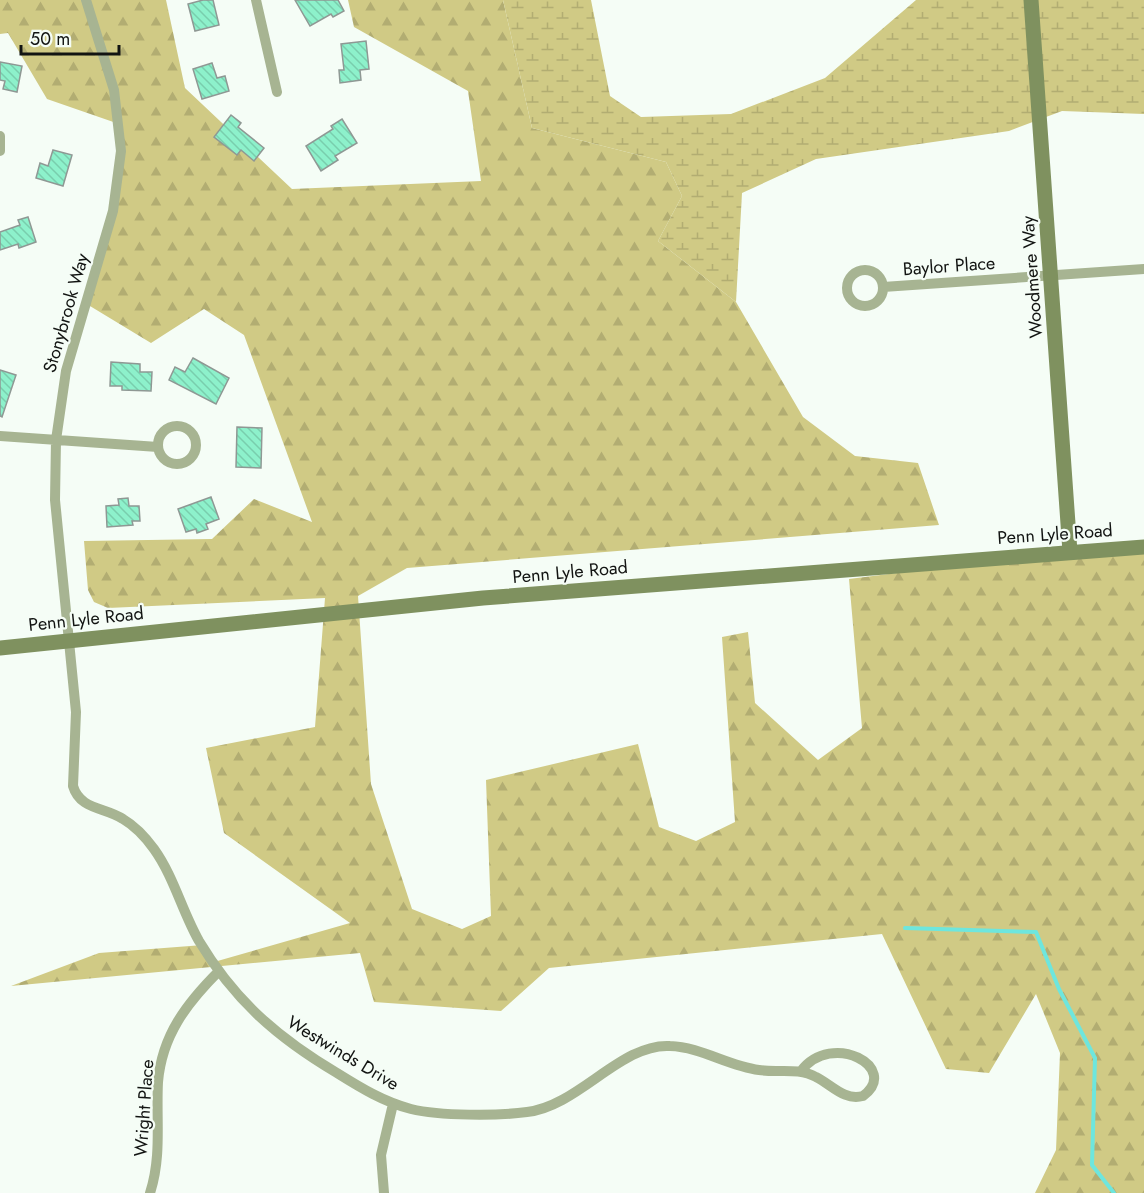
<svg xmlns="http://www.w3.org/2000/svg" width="1144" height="1193" font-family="Jost,sans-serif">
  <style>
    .forest { fill: url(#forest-firs) }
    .wetland { fill: url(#wetland-marsh) }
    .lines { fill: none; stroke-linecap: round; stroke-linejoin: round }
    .stream { stroke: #6ee6dd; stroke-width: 4 }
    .building { fill: url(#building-back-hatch); stroke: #8f9894; stroke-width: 1.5 }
    .street { stroke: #a7b492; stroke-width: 10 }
    .secondary { stroke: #7f915f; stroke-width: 15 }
    .labels { text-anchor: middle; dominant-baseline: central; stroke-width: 4.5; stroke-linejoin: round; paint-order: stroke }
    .street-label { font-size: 18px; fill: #121412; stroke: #f5fdf6 }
  </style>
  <defs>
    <pattern id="forest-firs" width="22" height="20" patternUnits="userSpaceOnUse" patternTransform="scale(1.5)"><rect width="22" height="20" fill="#d0ca85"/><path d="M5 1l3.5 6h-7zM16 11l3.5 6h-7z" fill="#b2ad72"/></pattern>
    <pattern id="wetland-marsh" width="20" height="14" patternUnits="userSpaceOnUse" patternTransform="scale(1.5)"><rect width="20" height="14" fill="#d0ca85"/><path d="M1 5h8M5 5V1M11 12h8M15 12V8" fill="none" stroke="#b2ad72"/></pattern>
    <pattern id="building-back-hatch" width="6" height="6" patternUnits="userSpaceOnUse" patternTransform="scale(1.5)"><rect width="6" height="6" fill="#8df1cb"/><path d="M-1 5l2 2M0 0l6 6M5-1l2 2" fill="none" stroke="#79cead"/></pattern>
  </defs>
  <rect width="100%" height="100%" fill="#f5fdf6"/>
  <path class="forest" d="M0 0H166L185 88 292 189 481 181 468 91 354 27 348 0H503L532 128 666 162 682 196 658 241 736 302 803 417 855 456 918 463 939 525 407 568 358 596 371 784 412 909 462 929 491 916 486 780 638 744 659 827 696 841 735 822 722 637 748 632 755 703 818 760 862 728 849 579 1144 542V1193H1035L1056 1150 1060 1053 1036 994 989 1073 946 1069 882 934 549 968 501 1011 374 1002 360 953 11 986 99 953 203 945 214 962 350 923 224 833 206 748 315 727 325 598 108 608 94 602 88 590 84 541 212 539 254 499 312 522 244 335 204 309 151 343 85 303 114 206 122 125 47 99 8 33 0 34Z"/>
  <path class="wetland" d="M503 0H591L610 96 641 117 731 114 825 78 916 0H1144V114L1062 111 1009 131 816 159 742 193 736 302 658 241 682 196 666 162 532 128Z"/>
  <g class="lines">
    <path class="stream" d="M905 928 1036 932 1059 989 1095 1058 1092 1165 1114 1193"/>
  </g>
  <path class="building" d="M203 0H213L219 25 195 31 188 4Z
    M295 0H338L344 11 333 17 331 14 310 26Z
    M366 41 369 69 360 70 361 80 340 83 339 70H344L341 44Z
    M0 62 22 66 17 92 3 89 5 81 0 80Z
    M212 63 217 78 225 76 229 91 202 99 193 69Z
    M231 115 241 123 238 127 264 148 254 161 241 150 237 155 214 137Z
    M342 119 357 143 335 156 338 160 321 171 306 146 333 129 331 126Z
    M53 150 72 155 63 186 36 178 40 163 48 166Z
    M28 217 36 242 19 248 18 244 0 250V232L20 225 18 220Z
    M193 358 229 378 216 404 169 380 175 367 185 372Z
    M111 362 140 364V372H152L151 391 122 390V386H110Z
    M0 370 16 375 2 417 0 416Z
    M237 427 262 428 261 468 236 467Z
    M211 497 219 519 206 524 208 529 197 533 196 529 186 532 178 509Z
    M128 498 129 506H139L140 521H132L133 525 107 527 106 506 119 505 118 499Z"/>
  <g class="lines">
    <path class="street" d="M86 0 114 90 121 151 113 211 66 371 56 440 55 500 76 712 73 786C80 810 105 807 123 819 135 826 146 838 154 849 174 877 182 911 199 941 235 1001 278 1038 337 1073 361 1088 384 1102 411 1109 440 1116 498 1116 527 1112 579 1106 621 1043 670 1046 701 1047 728 1066 759 1070 778 1073 798 1067 816 1077 832 1085 844 1101 863 1096 901 1068 832 1030 801 1071
      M256 0 277 92
      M0 136V151
      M847 288a18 18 0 1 1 36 0a18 18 0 1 1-36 0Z
      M883 287 1144 269
      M158 445a19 19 0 1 1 38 0a19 19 0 1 1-38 0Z
      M0 436 158 447
      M150 1193C162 1156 156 1120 158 1082 162 1035 187 1003 219 971
      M384 1193 381 1155 393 1104"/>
    <path class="secondary" d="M1031 0 1070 552
      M0 648 483 598 1144 547"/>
  </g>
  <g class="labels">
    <g class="street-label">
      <text transform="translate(949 266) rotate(-4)">Baylor Place</text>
      <text transform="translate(1032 277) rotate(-94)">Woodmere Way</text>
      <text transform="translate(66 313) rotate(-74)">Stonybrook Way</text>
      <text transform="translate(1055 534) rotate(-4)">Penn Lyle Road</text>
      <text transform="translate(570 572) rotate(-5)">Penn Lyle Road</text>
      <text transform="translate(86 619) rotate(-6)">Penn Lyle Road</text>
      <text transform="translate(343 1053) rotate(31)">Westwinds Drive</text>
      <text transform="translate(144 1108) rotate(-86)">Wright Place</text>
    </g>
  </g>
  <path d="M21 45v9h98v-9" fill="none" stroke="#121412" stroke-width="3"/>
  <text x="30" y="45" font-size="18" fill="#121412" stroke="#f5fdf6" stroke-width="4.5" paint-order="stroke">50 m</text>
</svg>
